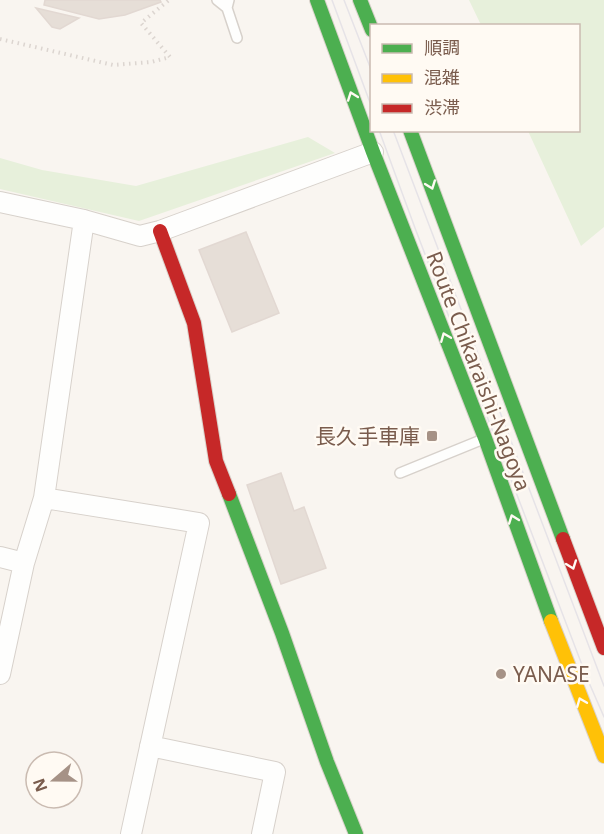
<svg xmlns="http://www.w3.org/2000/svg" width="604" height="834" font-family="'Noto Sans','Noto Sans JP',sans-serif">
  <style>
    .green { fill: #e7f0db }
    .building { fill: #e6ded7; stroke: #e2d8d2; stroke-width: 1.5 }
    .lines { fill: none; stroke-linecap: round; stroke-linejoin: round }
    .lane-casing { stroke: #d7d1cb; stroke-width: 12 }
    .street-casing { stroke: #d7d1cb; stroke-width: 22 }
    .fast-casing { stroke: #d9d2cb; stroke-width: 16 }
    .slow-casing { stroke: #d9d2cb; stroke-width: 16 }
    .jam-casing { stroke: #d9d2cb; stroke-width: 16 }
    .path { stroke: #dcd5d0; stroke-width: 4; stroke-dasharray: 1.5 4.5; stroke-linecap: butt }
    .lane { stroke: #fefefd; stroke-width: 9 }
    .street { stroke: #fefefd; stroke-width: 20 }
    .fast { stroke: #4caf50; stroke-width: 14 }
    .slow { stroke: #ffc107; stroke-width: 14 }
    .jam { stroke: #c62828; stroke-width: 14 }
    .tram { stroke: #e6e3e7; stroke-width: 1.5 }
    .oneway { stroke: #fffaf3 }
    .poi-dot { fill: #a69286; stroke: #fffaf3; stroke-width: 2 }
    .labels { text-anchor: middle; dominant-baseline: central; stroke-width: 5; stroke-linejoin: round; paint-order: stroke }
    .street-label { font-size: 21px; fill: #7a5c4d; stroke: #fffaf3 }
    .poi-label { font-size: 21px; fill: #7a5c4d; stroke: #fffaf3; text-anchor: end }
  </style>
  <rect width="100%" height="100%" fill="#f9f5f0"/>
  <path class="green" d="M469 0H604V227L581 246 528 131 578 130V26L481 25Z
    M308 137 335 153 139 221 0 189V158L42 170 136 186Z"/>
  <path class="building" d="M45 0H160L161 2 125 15 99 19 44 5Z
    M36 8 79 18 60 29 52 27Z
    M246 232 279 313 232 332 199 250Z
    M281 473 294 511 304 507 326 568 281 584 247 485Z"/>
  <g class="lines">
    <g class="lane-casing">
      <path id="lane" d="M217 0 227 8
        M229 0 227 8 237 38
        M400 473 481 440"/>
    </g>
    <g class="street-casing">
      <path id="street" d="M0 202 84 220 140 236 160 231 373 152
        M44 498 84 220
        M0 557 24 563
        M0 674 24 563 44 498 199 523 131 834
        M150 746 275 772 262 834"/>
    </g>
    <g class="fast-casing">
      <path id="fast" d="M317 0 373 152 485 438 551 621
        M360 0 372 30
        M410 130 563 539
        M229 494 282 633 327 762 356 834"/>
    </g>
    <g class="slow-casing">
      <path id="slow" d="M551 621 604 756"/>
    </g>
    <g class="jam-casing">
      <path id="jam" d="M160 231 194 323 216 461 229 494
        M563 539 604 648"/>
    </g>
    <path class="path" d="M0 39 113 65 151 62 170 57 141 23 169 0"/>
    <use href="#lane" class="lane"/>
    <use href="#street" class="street"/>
    <use href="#fast" class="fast"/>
    <use href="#slow" class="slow"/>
    <use href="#jam" class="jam"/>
    <path class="tram" d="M332 0 372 108
      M344 0 372 72
      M379 130 415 228 587 678 604 717
      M393 130 604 686"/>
  </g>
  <defs><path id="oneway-chevron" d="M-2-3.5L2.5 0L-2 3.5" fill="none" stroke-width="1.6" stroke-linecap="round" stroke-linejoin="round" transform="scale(1.5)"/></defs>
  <g class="oneway">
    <use href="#oneway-chevron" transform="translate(352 96) rotate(-110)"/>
    <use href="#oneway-chevron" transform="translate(431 185) rotate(70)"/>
    <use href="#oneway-chevron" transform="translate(445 337) rotate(-112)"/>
    <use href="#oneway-chevron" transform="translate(513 519) rotate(-110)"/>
    <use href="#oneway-chevron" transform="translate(572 565) rotate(70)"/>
    <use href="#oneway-chevron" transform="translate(581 702) rotate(-112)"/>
  </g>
  <g class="poi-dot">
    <rect x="426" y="430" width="12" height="12" rx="3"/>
    <circle cx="501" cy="674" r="6"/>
  </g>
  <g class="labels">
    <g class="street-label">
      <text transform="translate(479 371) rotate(69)">Route Chikaraishi-Nagoya</text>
    </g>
    <g class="poi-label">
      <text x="420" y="436">長久手車庫</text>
      <text x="513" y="674" text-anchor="start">YANASE</text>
    </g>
  </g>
  <rect x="370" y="24" width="210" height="108" fill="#fffaf3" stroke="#cabbb1" stroke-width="1.5"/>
  <rect x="382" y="44" width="30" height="9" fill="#4caf50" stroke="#cabbb1" stroke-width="1.5"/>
  <text x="424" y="54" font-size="18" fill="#7a5c4d">順調</text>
  <rect x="382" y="74" width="30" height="9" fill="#ffc107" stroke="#cabbb1" stroke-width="1.5"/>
  <text x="424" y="84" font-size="18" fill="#7a5c4d">混雑</text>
  <rect x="382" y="104" width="30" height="9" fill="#c62828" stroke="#cabbb1" stroke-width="1.5"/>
  <text x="424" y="114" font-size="18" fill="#7a5c4d">渋滞</text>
  <g transform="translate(54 780) rotate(250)"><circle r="28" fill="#fffaf3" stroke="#cabbb1" stroke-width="1.5"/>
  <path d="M0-4.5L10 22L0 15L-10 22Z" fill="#a69286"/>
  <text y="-9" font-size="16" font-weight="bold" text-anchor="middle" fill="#7a5c4d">N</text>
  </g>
</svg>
